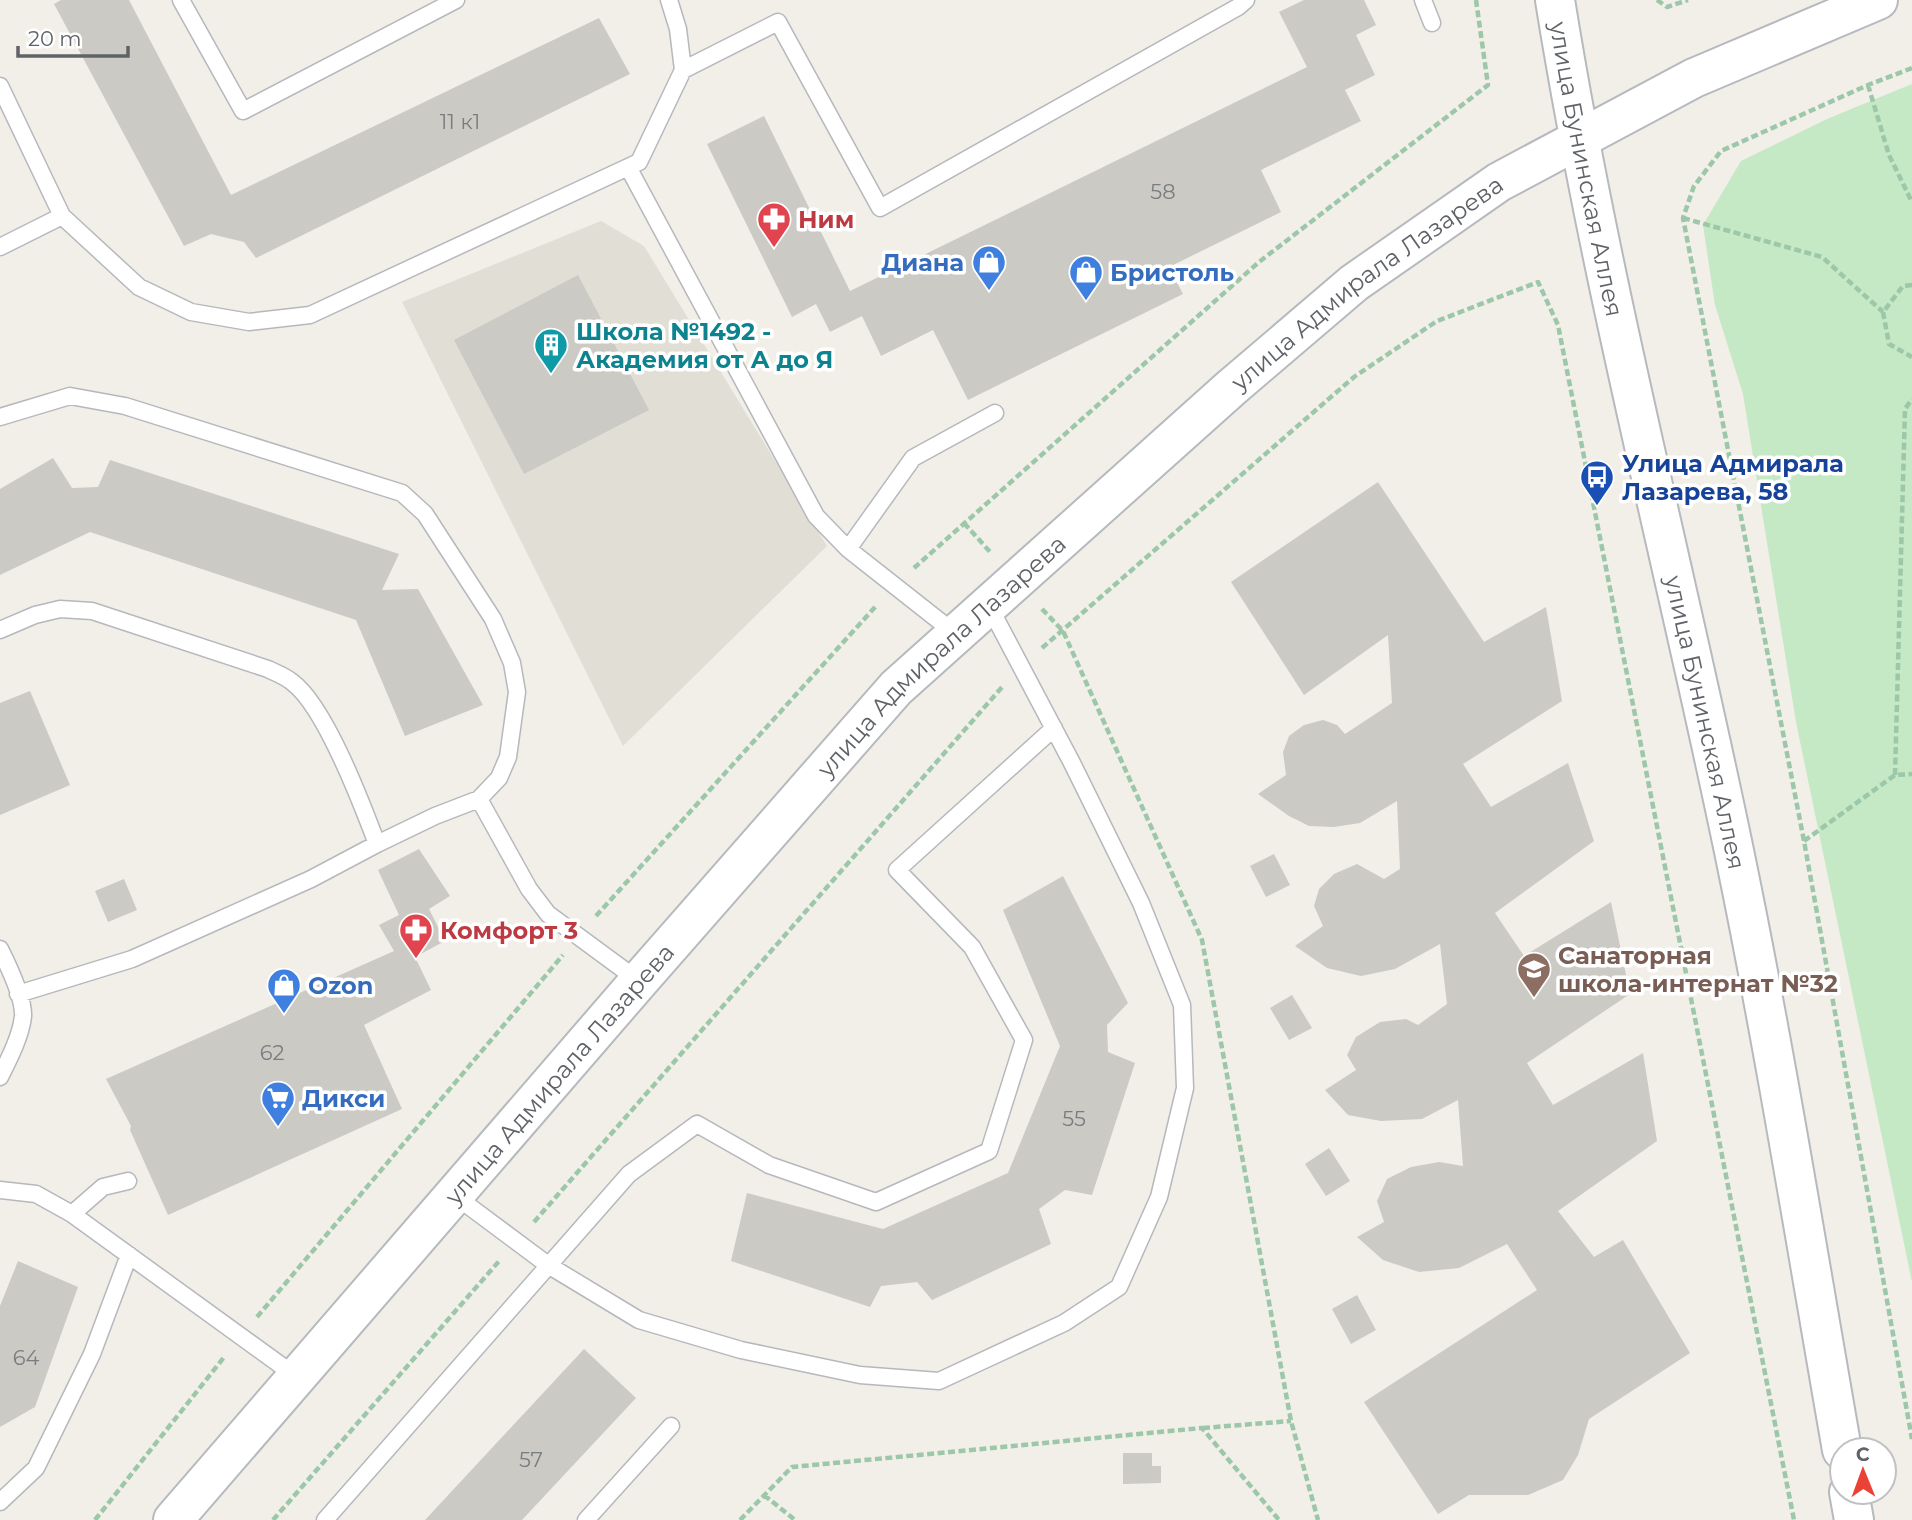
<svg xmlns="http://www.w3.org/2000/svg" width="1912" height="1520" font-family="Montserrat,sans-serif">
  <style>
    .education { fill: #e1ded6 }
    .green { fill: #c5e8c5 }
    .building { fill: #cccac5 }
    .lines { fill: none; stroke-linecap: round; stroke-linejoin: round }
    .lane-casing { stroke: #b5b8bc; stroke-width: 19 }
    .secondary-casing { stroke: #b6babf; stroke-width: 42 }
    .path { stroke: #9cc7a9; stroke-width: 4.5; stroke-dasharray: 7 3.5; stroke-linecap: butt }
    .lane { stroke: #fff; stroke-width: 16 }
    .secondary { stroke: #fff; stroke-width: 38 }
    .labels { text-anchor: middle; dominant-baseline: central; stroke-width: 7; stroke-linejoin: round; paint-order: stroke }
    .number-label { font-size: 21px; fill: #7a7d7f }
    .street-label { font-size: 24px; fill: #5f6368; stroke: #fff }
    .health-label { font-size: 24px; font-weight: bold; fill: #be3a42; stroke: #fff; text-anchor: start }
    .shop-label { font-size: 24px; font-weight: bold; fill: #366cbe; stroke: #fff; text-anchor: start }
    .culture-label { font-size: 24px; font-weight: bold; fill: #0d838f; stroke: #fff; text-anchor: start }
    .transit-label { font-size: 24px; font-weight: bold; fill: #164399; stroke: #fff; text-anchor: start }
    .education-label { font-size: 24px; font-weight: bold; fill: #785e54; stroke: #fff; text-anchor: start }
  </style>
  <rect width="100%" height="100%" fill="#f1efe8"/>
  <path class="education" d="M601 221 644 246 827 546 623 746 402 302Z"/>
  <path class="green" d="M1912 84V1282L1796 722 1743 394 1715 305 1703 225 1741 161 1827 119Z"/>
  <path class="building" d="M61 0H129L231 195 599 18 630 74 256 258 244 242 211 234 184 246 54 4Z
    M1304 0H1364L1376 25 1356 35 1375 75 1345 90 1361 121 1261 170 1281 212 1169 267 1183 294 968 400 933 330 881 356 862 316 830 332 816 304 792 317 707 144 764 116 850 291 1307 67 1279 12Z
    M578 275 649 410 524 474 454 340Z
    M53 458 72 488 98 487 110 460 399 554 382 590 418 589 483 705 405 736 356 620 90 532 0 575V489Z
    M1378 482 1484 642 1546 607 1562 701 1463 764 1491 807 1568 763 1594 841 1495 913 1524 956 1611 902 1630 994 1527 1063 1553 1105 1643 1053 1657 1141 1558 1211 1594 1257 1623 1240 1690 1353 1589 1419 1578 1455 1563 1480 1528 1495H1469L1438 1514 1364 1402 1537 1290 1507 1244 1459 1268 1419 1272 1383 1260 1357 1237 1384 1222 1377 1201 1387 1179 1411 1167 1439 1162 1463 1166 1458 1100 1422 1119 1381 1121 1348 1115 1325 1090 1356 1070 1347 1055 1356 1037 1380 1022 1406 1019 1418 1025 1447 1004 1440 944 1395 969 1361 976 1327 968 1295 946 1323 926 1314 906 1319 889 1334 874 1357 864 1384 879 1400 869 1397 801 1360 823 1334 827 1309 826 1289 816 1258 794 1286 775 1283 752 1289 736 1304 725 1323 720 1337 725 1345 734 1392 703 1388 635 1304 695 1231 582Z
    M30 691 70 785 0 815V703Z
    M419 849 450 896 429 909 445 941 415 957 431 990 364 1025 402 1109 168 1215 130 1130 131 1126 106 1079 394 951 379 925 399 915 378 870Z
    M1274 854 1290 885 1266 897 1250 866Z
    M1063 876 1128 1003 1107 1025 1108 1052 1135 1063 1092 1195 1065 1190 1039 1209 1051 1244 932 1300 917 1282 881 1286 870 1307 731 1261 747 1193 883 1229 1008 1173 1060 1046 1003 910Z
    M124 879 137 910 108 922 95 891Z
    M1292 995 1312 1028 1289 1040 1270 1008Z
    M1329 1148 1350 1181 1326 1196 1305 1164Z
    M18 1261 78 1287 35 1407 0 1427V1306Z
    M1357 1295 1376 1330 1351 1344 1332 1309Z
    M584 1349 636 1398 522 1520H425Z
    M1123 1453H1152V1466H1161V1483L1123 1484Z"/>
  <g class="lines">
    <g class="lane-casing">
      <path id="lane" d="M181 0 243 111 456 0
        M1423 0 1432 23
        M683 70 778 22 880 208 1238 7 1246 0
        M0 86 62 216 0 247
        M628 167 816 516 848 549 956 634
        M62 216 139 287 191 312 249 322 310 315 639 162 683 70 678 29 669 0
        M0 417 70 396 125 406 402 493 425 514 493 619 512 663 517 692 508 757 499 778 479 799 529 889 548 914 639 981
        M848 549 913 458 995 413
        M0 630 35 615 60 609 92 611 268 669C276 673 285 676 292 682 325 706 362 804 377 844L311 879 132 959 18 994
        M377 844 435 816 479 799
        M0 949C8 965 24 998 23 1016 21 1036 9 1059 0 1077
        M0 1190 36 1194 72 1214 297 1377
        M454 1195 548 1265 639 1320 741 1350 860 1375 939 1381 1064 1323 1119 1287 1159 1197 1185 1088 1182 1005 1141 903 1072 763 989 606
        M72 1214 103 1187 128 1181
        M0 1502 36 1468 92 1354 129 1255
        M325 1520 629 1174 697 1124 769 1165 876 1202 989 1151 1024 1040 972 947 897 870 1054 728
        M586 1520 671 1426"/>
    </g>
    <g class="secondary-casing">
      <g id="secondary">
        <path id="s1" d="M1555 0C1601 286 1675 567 1734 851 1775 1049 1807 1250 1842 1450"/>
        <path d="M1849 1492 1854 1520"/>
        <path id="s2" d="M173 1520 639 981 896 688 1231 388 1354 283 1499 182 1694 78 1878 0"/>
      </g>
    </g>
    <path class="path" d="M1657 0 1667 7 1688 0
      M1912 68 1868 85 1721 151 1694 186 1683 218 1804 841 1912 1439
      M1868 85 1889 155 1912 202
      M1683 218 1822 257 1883 312
      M1912 285 1903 286 1883 312 1889 344 1912 357
      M964 523 991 553
      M914 568 1259 262 1488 85 1476 0
      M1042 609 1063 631 1202 940 1291 1421 1318 1520
      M1042 648 1354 377 1437 321 1538 282 1558 325 1794 1520
      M1895 775 1905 409 1912 399
      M1804 841 1895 775 1912 774
      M596 916 876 606
      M534 1222 1003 686
      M257 1317 563 955
      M1203 1428 1291 1421
      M764 1495 795 1520
      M95 1520 225 1356
      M273 1520 500 1260
      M740 1520 792 1467 1202 1428 1279 1520"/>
    <use href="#lane" class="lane"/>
    <use href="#secondary" class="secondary"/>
  </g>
  <defs>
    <g id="pharmacy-pin" transform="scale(1.75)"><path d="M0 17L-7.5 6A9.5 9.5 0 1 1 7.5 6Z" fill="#e0444e" stroke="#fff"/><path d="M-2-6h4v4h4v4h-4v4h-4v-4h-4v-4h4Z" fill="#fff"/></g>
    <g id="shop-pin" transform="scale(1.75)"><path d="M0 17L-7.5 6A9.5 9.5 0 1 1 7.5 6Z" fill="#3f7fe0" stroke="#fff"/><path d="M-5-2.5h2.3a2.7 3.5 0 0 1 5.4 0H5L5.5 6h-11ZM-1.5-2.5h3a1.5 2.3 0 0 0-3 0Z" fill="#fff"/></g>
    <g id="building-pin" transform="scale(1.75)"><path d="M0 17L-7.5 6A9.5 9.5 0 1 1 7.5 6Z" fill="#0f9aa8" stroke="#fff"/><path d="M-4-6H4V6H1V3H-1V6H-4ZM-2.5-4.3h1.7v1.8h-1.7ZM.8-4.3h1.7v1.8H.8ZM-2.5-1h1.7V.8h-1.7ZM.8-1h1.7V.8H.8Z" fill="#fff"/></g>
    <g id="bus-pin" transform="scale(1.75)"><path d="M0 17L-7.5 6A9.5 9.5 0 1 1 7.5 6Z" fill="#1a4fb4" stroke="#fff"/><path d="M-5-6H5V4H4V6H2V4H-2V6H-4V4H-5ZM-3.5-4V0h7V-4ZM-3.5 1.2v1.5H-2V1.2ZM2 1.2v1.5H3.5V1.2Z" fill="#fff"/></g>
    <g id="school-pin" transform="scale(1.75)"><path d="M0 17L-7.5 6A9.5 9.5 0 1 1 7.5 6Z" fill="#8d6e63" stroke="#fff"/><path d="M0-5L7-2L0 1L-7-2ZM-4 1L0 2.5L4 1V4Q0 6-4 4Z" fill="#fff"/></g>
    <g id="supermarket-pin" transform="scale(1.75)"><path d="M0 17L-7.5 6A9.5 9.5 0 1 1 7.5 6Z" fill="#3f7fe0" stroke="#fff"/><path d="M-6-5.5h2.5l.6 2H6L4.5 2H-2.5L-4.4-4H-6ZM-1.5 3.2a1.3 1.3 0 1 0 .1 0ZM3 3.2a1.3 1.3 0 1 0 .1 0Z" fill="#fff"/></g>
  </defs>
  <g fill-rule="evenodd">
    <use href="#pharmacy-pin" x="774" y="219"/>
    <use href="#shop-pin" x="989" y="262"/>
    <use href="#shop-pin" x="1086" y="272"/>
    <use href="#building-pin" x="551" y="345"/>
    <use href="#bus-pin" x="1597" y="477"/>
    <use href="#pharmacy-pin" x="416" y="930"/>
    <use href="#school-pin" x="1534" y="969"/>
    <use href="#shop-pin" x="284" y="985"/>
    <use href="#supermarket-pin" x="278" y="1098"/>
  </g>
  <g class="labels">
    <g class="number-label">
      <text x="460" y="121">11 к1</text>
      <text x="1163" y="191">58</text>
      <text x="272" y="1052">62</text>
      <text x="1074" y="1118">55</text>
      <text x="26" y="1357">64</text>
      <text x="531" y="1459">57</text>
    </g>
    <g class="street-label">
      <text stroke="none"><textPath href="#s1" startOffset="172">улица Бунинская Аллея</textPath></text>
      <text stroke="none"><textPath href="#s2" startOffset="1724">улица Адмирала Лазарева</textPath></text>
      <text stroke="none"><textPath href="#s2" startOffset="1157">улица Адмирала Лазарева</textPath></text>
      <text stroke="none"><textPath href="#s1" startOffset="738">улица Бунинская Аллея</textPath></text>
      <text stroke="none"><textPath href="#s2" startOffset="590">улица Адмирала Лазарева</textPath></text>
    </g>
    <g class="health-label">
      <text x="798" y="219">Ним</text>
      <text x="440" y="930">Комфорт 3</text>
    </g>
    <g class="shop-label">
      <text x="964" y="262" text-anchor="end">Диана</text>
      <text x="1110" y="272">Бристоль</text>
      <text x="308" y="985">Ozon</text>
      <text x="302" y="1098">Дикси</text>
    </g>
    <g class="culture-label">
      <text x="576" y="331">Школа №1492 -<tspan x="576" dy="28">Академия от А до Я</tspan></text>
    </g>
    <g class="transit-label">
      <text x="1622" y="463">Улица Адмирала<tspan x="1622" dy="28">Лазарева, 58</tspan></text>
    </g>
    <g class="education-label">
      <text x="1558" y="955">Санаторная<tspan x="1558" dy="28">школа-интернат №32</tspan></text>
    </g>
  </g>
  <g transform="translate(1863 1471) rotate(359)"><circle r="33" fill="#ffffff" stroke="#bfc1c3" stroke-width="2"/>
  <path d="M0-5L12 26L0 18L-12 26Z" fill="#ea4335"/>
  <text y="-10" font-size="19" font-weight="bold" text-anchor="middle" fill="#5f6368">С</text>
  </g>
  <path d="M18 46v10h110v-10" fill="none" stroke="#5f6368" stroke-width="3.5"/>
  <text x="28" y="46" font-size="21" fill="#5f6368" stroke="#ffffff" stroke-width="5" paint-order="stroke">20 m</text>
</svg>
